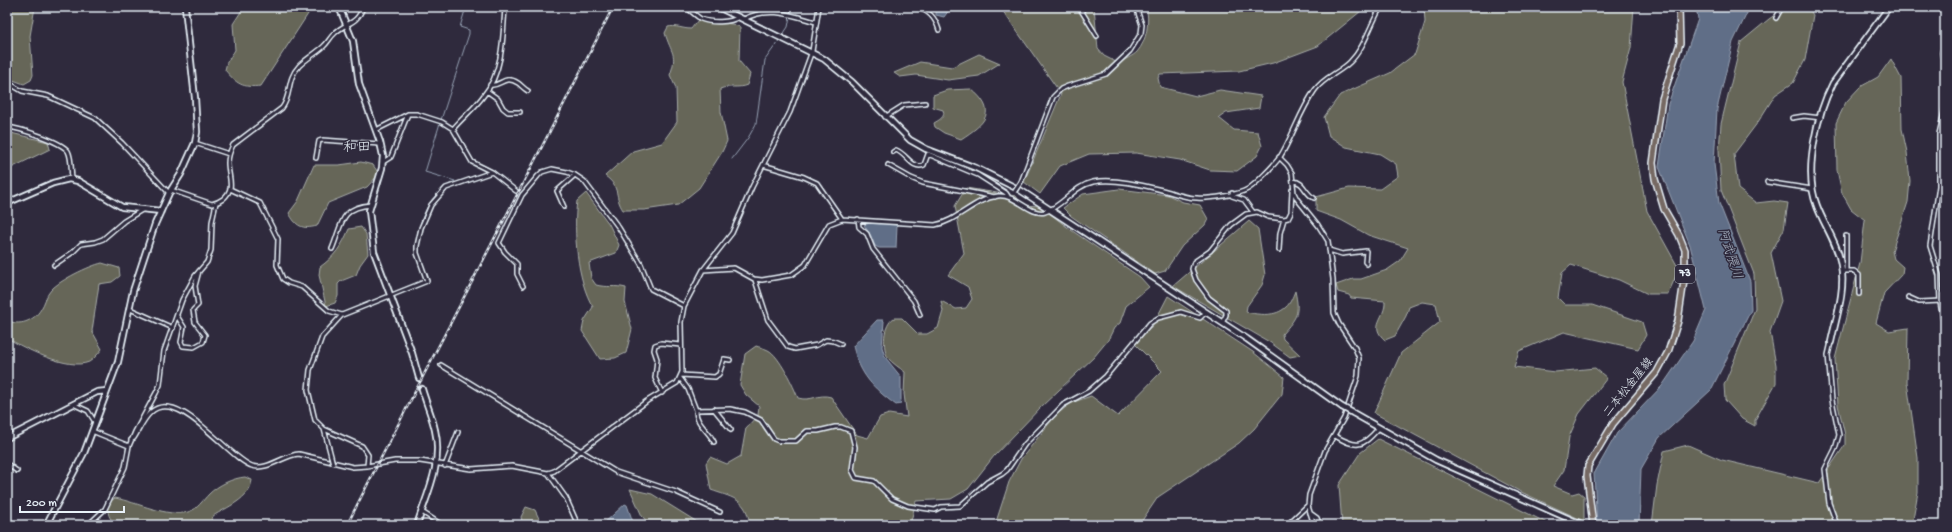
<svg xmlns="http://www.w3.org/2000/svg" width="1952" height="532" font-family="'Gochi Hand','Klee One',sans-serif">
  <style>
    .green { fill: #666658; stroke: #a7aca8 }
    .water { fill: #606e87; stroke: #96a2b4 }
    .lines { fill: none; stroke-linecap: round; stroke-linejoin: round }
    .stream { stroke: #96a2b4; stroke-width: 1 }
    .secondary-tunnel { stroke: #4b4859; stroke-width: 4.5; stroke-dasharray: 4.5 2; stroke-linecap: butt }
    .street-casing { stroke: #e8f1f8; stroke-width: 6 }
    .secondary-casing { stroke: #e8f1f8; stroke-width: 8 }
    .primary-casing { stroke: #e8f1f8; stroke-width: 8 }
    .street { stroke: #2f2a3d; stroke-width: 3 }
    .secondary { stroke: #2f2a3d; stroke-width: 4.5 }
    .primary { stroke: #766964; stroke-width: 5 }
    .rail-casing { stroke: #e8f1f8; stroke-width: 2.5 }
    .rail { stroke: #2f2a3d; stroke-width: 1; stroke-dasharray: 3; stroke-linecap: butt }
    .street-bridge-casing { stroke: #e8f1f8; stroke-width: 6; stroke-linecap: butt }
    .secondary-bridge-casing { stroke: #e8f1f8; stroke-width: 8; stroke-linecap: butt }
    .street-bridge { stroke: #2f2a3d; stroke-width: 3 }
    .secondary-bridge { stroke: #2f2a3d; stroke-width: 4.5 }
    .labels { text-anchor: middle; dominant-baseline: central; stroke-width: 3; stroke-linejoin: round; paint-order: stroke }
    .shield { fill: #2f2a3d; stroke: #b0b5c0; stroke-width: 1 }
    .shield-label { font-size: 11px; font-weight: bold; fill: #e8f1f8 }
    .street-label { font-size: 12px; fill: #e8f1f8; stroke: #2f2a3d }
    .water-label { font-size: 13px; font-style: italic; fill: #abb6c5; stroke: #2f2a3d }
    .quarter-label { font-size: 14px; fill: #e8f1f8; stroke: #2f2a3d }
  </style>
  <rect width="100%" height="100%" fill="#2f2a3d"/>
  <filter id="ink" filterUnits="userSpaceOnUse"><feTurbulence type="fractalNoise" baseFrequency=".025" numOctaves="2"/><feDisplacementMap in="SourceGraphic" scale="8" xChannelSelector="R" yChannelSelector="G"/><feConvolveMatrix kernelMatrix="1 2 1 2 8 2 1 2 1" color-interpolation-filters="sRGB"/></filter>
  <g filter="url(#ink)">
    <path class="green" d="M7 7H35L30 36 33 75 31 80 24 84 13 80 7 74Z
      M244 7H308V14L261 86C242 88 237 84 225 70L227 62 235 50 233 24Z
      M1000 7H1094L1098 49 1104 56 1118 63C1124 60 1133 56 1137 52 1147 41 1150 20 1146 7H1366L1318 46 1273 63 1239 71 1160 74 1158 78 1160 87 1196 96 1220 90 1261 96 1259 108 1226 113 1219 118 1234 130 1258 132 1262 146 1257 156 1237 171 1210 170 1180 160 1136 153 1089 154 1060 166 1040 194 1024 182 1061 94Z
      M1424 7H1634L1631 48 1622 82 1647 211 1679 269 1668 294H1648L1619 280 1571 265 1562 273 1558 298 1565 305H1592L1642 322 1646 335 1638 349 1564 332 1519 351 1514 367 1555 372 1595 368 1607 378 1579 414 1569 437 1564 470 1553 486 1572 494 1579 492 1584 496V521L1519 491 1374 413 1401 353 1440 322 1436 304 1422 302 1409 307 1406 316 1395 336 1385 340C1368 325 1386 318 1385 301L1351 298 1349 295 1338 292 1336 285 1353 279H1361L1387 270 1400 261 1408 248 1368 235 1341 220 1316 211V197L1349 188 1380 189 1398 176 1396 164 1380 154 1346 147 1329 136 1324 117 1340 95 1390 73 1415 54 1425 22Z
      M1786 7H1808L1813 15 1805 60 1793 83 1775 95 1758 122 1734 154 1738 189 1756 203 1774 201 1788 203 1784 229 1771 253 1781 301 1770 332 1776 365V383L1755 420V426L1742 419 1725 400 1724 385 1755 309 1754 274 1721 190 1719 150 1721 124 1741 42 1769 19Z
      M698 20 732 24 740 27 739 61 750 74 747 85C738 89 729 85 720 89L721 112 727 141 722 152 699 188 678 205 644 210H623C614 197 621 187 605 176L633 151 662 143 677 122 676 88 670 75C678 53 671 54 665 33L668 27C675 25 683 29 691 29Z
      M979 54 1000 63 979 76 948 80 916 75 900 77 894 73 920 62 952 67Z
      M1891 59 1901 78 1902 129 1907 152 1910 181 1908 202 1892 251 1894 259 1903 267 1902 274 1884 293 1876 323 1889 331 1908 328 1907 382 1918 458V492L1912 525H1652L1657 485 1664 451 1688 445 1722 460 1819 483 1845 445V435L1838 405 1835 359 1860 263 1865 220 1851 209 1842 193 1837 170 1836 123 1846 102 1860 87 1878 77Z
      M971 89C998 111 986 123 961 139L944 133 935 127 934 123C939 120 946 117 943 110L933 107V95L947 90Z
      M7 132 48 142 50 149 7 170Z
      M361 162 373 165 379 174 367 187 328 203 317 226C302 230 296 226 289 213L298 201 314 165H339Z
      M966 188 1016 196 1022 205 1040 206 1071 230 1140 277 1149 287 1126 306 1120 323 1114 328 1108 340 1094 357 1042 406 994 456 968 489 951 499 916 501 910 525H744L749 520C745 498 730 497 711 490L706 463 710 457 727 464 741 456 746 428 758 415 759 406 746 395 740 385 745 354 756 346C759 347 764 348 768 350 779 355 794 387 798 398 812 402 818 393 831 397L857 435 868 438 880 417 889 414 907 417 904 394 905 372C900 368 892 363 888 358 882 347 883 325 894 318H902L918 334H927L938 328 943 311 941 301 956 309 966 308 972 299 968 287 948 275 964 253 955 206Z
      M1119 189 1168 195 1183 202 1200 205 1208 219 1205 225 1182 246 1165 271 1155 274 1071 216 1063 208 1083 194Z
      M586 193 609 224 619 245 616 253 589 263 591 278 596 285C607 288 615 285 626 288L625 302 632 329 626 353 615 358 600 359 582 331 584 321 593 307C577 281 573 231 577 201Z
      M1249 221 1258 229 1265 275 1262 285 1247 306 1246 312C1259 315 1276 317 1286 307 1290 304 1293 296 1295 291 1300 314 1297 317 1282 334L1283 339 1300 355 1290 357 1271 343 1173 286Z
      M361 227 366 234 368 254 360 265 356 275 341 281 338 284V296L335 303 326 306 319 275 320 267C334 257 342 246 349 229Z
      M102 263 119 268 120 276 112 282 99 284 92 331 102 349C98 354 94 359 89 362 68 371 24 348 7 338V320C19 327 34 321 41 309 45 303 46 295 51 290 60 280 89 266 102 263Z
      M1168 296 1253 352 1284 377 1282 394 1254 429 1239 443 1158 497 1139 525H995L1009 482 1021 459 1055 416 1071 403 1091 396 1118 416 1162 371 1135 344 1153 325Z
      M1378 439 1551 525H1342L1339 485 1360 453Z
      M245 477 252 480C250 499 227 507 213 516L210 525H116C109 518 107 514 108 503L115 498C136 502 169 518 188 512 198 509 202 501 209 494 218 485 233 478 245 477Z
      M630 489 652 494 702 525H650L642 516Z
      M526 507 535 510 542 525H523L521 517Z"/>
    <path class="water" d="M940 7H945L949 10 944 17 936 15V11Z
      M1696 7H1750L1733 42 1717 109 1714 164 1719 203 1750 281 1751 310 1711 390 1659 438 1641 469 1639 525H1597L1594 474 1617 433 1662 386 1693 341 1706 310 1690 245 1659 167 1668 104 1698 19Z
      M873 222 897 225 896 248H879L875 246 871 236 864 225Z
      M877 320H883L884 321 882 347 885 357 901 377V400L900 404 896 405C873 388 860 375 853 346Z
      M625 504 627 505 634 525H602Z"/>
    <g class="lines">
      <path class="stream" d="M782 36 788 27 792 7
        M441 120 469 34V30L460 27 466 7
        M732 159 748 138 756 124 765 60 780 39
        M415 248C418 226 426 198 447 186 449 184 452 183 455 181L425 172 440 123"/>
      <path class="secondary-tunnel" d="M419 378 422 389"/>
      <g class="street-casing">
        <path id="street" d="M686 7C691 11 696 16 701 19 711 23 730 23 739 17
          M916 7C929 11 935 17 939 30
          M1079 7 1097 36
          M1776 18 1782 7
          M744 19C769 6 791 15 816 22
          M1945 40 1942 53 1945 69
          M7 82 22 91 48 96 95 118 122 143 169 193
          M490 85C501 87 504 74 518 83 521 85 524 89 528 91
          M487 91 498 99 503 108 508 112H520
          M1945 108 1939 134V186L1930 246 1939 275 1940 302 1945 331
          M885 117 904 105 925 103
          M1792 118 1804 116 1821 118
          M7 127C19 128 60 141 68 151 72 158 71 172 72 179
          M453 129C463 117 475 108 484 95 503 72 503 36 505 7
          M376 130 408 114H417L442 122 453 129 472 162 492 172
          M195 143 229 154
          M893 152 896 150C907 154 912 170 924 165L928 154
          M928 154 978 175 1006 193 1008 196
          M1279 157 1287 165 1292 173 1294 193 1297 199 1318 225 1328 241 1333 279 1334 313 1339 324 1355 348 1359 358 1358 376 1344 418 1325 451 1309 495 1308 506 1314 525
          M316 158 319 141 322 140 380 144
          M383 162 391 157 408 114
          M763 165 804 177 817 183 842 219
          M888 165 911 178 923 183 995 197
          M1293 181C1305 182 1304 193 1314 198
          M1021 182 1053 97 1061 89 1068 86 1106 74 1130 51 1141 33 1142 25 1136 7
          M1767 182 1812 189
          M230 189 260 203 278 239 277 265 283 279 289 283 302 287 329 311 342 315
          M171 190 212 204C216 203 219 202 223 199 236 188 228 177 228 163 228 156 230 151 233 145L282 108C292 95 286 80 299 66 306 59 315 54 323 47 328 43 330 37 335 33 346 22 357 25 363 7
          M1232 193V196L1244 200 1253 212
          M564 207 557 191 575 175
          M858 219 859 227 867 234 873 249 914 301 920 315
          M332 249C342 226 339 207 371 205
          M1279 250 1280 233 1284 219
          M1329 250 1342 254 1366 251 1365 262 1367 264
          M54 265 73 252 81 244 95 242 103 239 124 221 142 210
          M703 270 734 268 754 279 762 280 791 275 805 265 829 224 842 219 935 225C958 221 974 199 998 196 1016 194 1030 216 1045 212 1063 206 1074 186 1093 182 1114 178 1142 185 1162 190 1174 193 1185 198 1197 198 1209 199 1238 195 1248 189 1256 184 1274 165 1280 157 1293 136 1300 111 1315 90 1324 77 1339 73 1350 62 1365 47 1370 25 1381 7
          M1842 271H1854L1859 275V294
          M1846 271V236
          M755 280 768 320 788 347 795 349 817 345 826 340 834 341 841 344
          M523 286 517 274V264L505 252 499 243 522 195 538 176 542 172 552 169 567 172 575 175 584 181 619 228 641 264 651 289 684 306
          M1908 297 1919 302 1942 301 1945 297
          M130 309 173 328
          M177 316 184 327 181 342 183 346 194 347 203 342 205 335 195 322 193 310 198 305 195 286 199 271
          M1222 323 1226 315V311L1209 298 1196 280 1192 269 1194 262 1210 251 1231 225 1246 214 1257 212 1268 217 1284 219 1288 218 1291 212 1292 190
          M1831 342 1828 355 1832 400 1839 435 1835 449 1825 469 1829 503 1837 525
          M441 365 616 472 676 492 720 512
          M681 375 715 377 719 374 724 359 730 360
          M680 378 688 389 696 410 730 409 745 412 761 420 774 439 779 441H796L807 431H818L835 427H841L851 431 855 447 852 470 856 478 874 481 892 499 908 506 935 510 941 507 960 506 987 482 1002 474 1007 470 1025 444 1063 405 1089 391 1106 376 1150 323 1158 318 1181 312 1200 318 1205 313
          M662 393 655 378 657 359 654 350 655 345 661 343 681 345
          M73 404 88 411 95 422
          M714 409 731 430
          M696 410C695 423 709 431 714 442
          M324 429 331 456
          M92 431 129 446
          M1335 436C1357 448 1361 448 1378 429
          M131 440 134 438C139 430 143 419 151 412 179 387 228 458 252 466 268 471 283 455 299 454L353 467 367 466 395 461H420L471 469 512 466 548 473 554 471 647 401 677 383 682 372 681 322 684 306 703 270 732 233 752 187 790 112 812 51 819 7
          M7 464 17 471
          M367 466 368 455 362 446 324 429 315 420 308 390 310 370 322 337 342 315 427 281 417 253V246L421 228 431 205 446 188 492 172 516 191
          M445 466 458 432
          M548 473 566 498 578 525
          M422 512 442 525
          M1310 513 1317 518 1320 525
          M88 525 105 509 125 467 129 446 135 432 156 393 160 385 164 351 182 300 195 276 207 262 211 250 212 222 216 203
          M1287 525 1308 505"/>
      </g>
      <g class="secondary-casing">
        <path id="secondary" d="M339 7 353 41 359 84 380 142 383 156 382 168 369 211 374 252 412 353 419 378
          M718 7 824 59 852 82 910 140 926 149 976 168 1020 190 1247 339 1342 407
          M7 203 53 183 69 179 78 181 122 207 161 211
          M1831 342C1836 318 1846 289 1841 265 1838 244 1824 225 1817 206 1803 172 1817 114 1833 83L1889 7
          M1353 413 1436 460 1583 525
          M7 438 97 392 107 391
          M46 525 84 453 118 362 133 291 155 224 169 193 181 174 195 143 197 132 195 98 185 7
          M417 525C427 494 443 463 435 430 432 416 426 403 422 389"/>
      </g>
      <g class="primary-casing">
        <path id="primary" d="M1593 525 1587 476 1588 466 1613 424 1657 372 1668 352 1678 321 1685 274V250L1679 235 1664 209 1655 179 1653 163 1662 99 1680 43 1679 7"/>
      </g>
      <use href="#street" class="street"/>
      <use href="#secondary" class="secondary"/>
      <use href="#primary" class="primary"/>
      <g class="rail-casing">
        <path id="rail" d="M347 525C434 352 526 181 613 7"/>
      </g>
      <use href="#rail" class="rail"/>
      <g class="street-bridge-casing">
        <path id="street-bridge" d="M1015 191 1021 182
          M331 456 333 464"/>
      </g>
      <g class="secondary-bridge-casing">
        <path id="secondary-bridge" d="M1342 407 1353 413"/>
      </g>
      <use href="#street-bridge" class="street-bridge"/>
      <use href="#secondary-bridge" class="secondary-bridge"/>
    </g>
  </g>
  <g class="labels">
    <rect class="shield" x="1675" y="265" width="20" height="18" rx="3"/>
    <g class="shield-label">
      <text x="1685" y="274">73</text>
    </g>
    <g class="street-label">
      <text transform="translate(1629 388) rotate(-51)">二本松金屋線</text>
    </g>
    <g class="water-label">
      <text transform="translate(1729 254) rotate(72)">阿武隈川</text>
    </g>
    <g class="quarter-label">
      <text x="357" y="148">和田</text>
    </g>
  </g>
  <rect width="1952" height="532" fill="none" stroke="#2f2a3d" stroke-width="24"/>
  <rect x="12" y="12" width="1928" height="508" fill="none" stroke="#e8f1f8" stroke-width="1.5" filter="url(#ink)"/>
  <path d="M20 506v6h104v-6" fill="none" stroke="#e8f1f8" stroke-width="2"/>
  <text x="26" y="506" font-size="12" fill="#e8f1f8" stroke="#2f2a3d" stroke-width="3" paint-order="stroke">200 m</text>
</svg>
